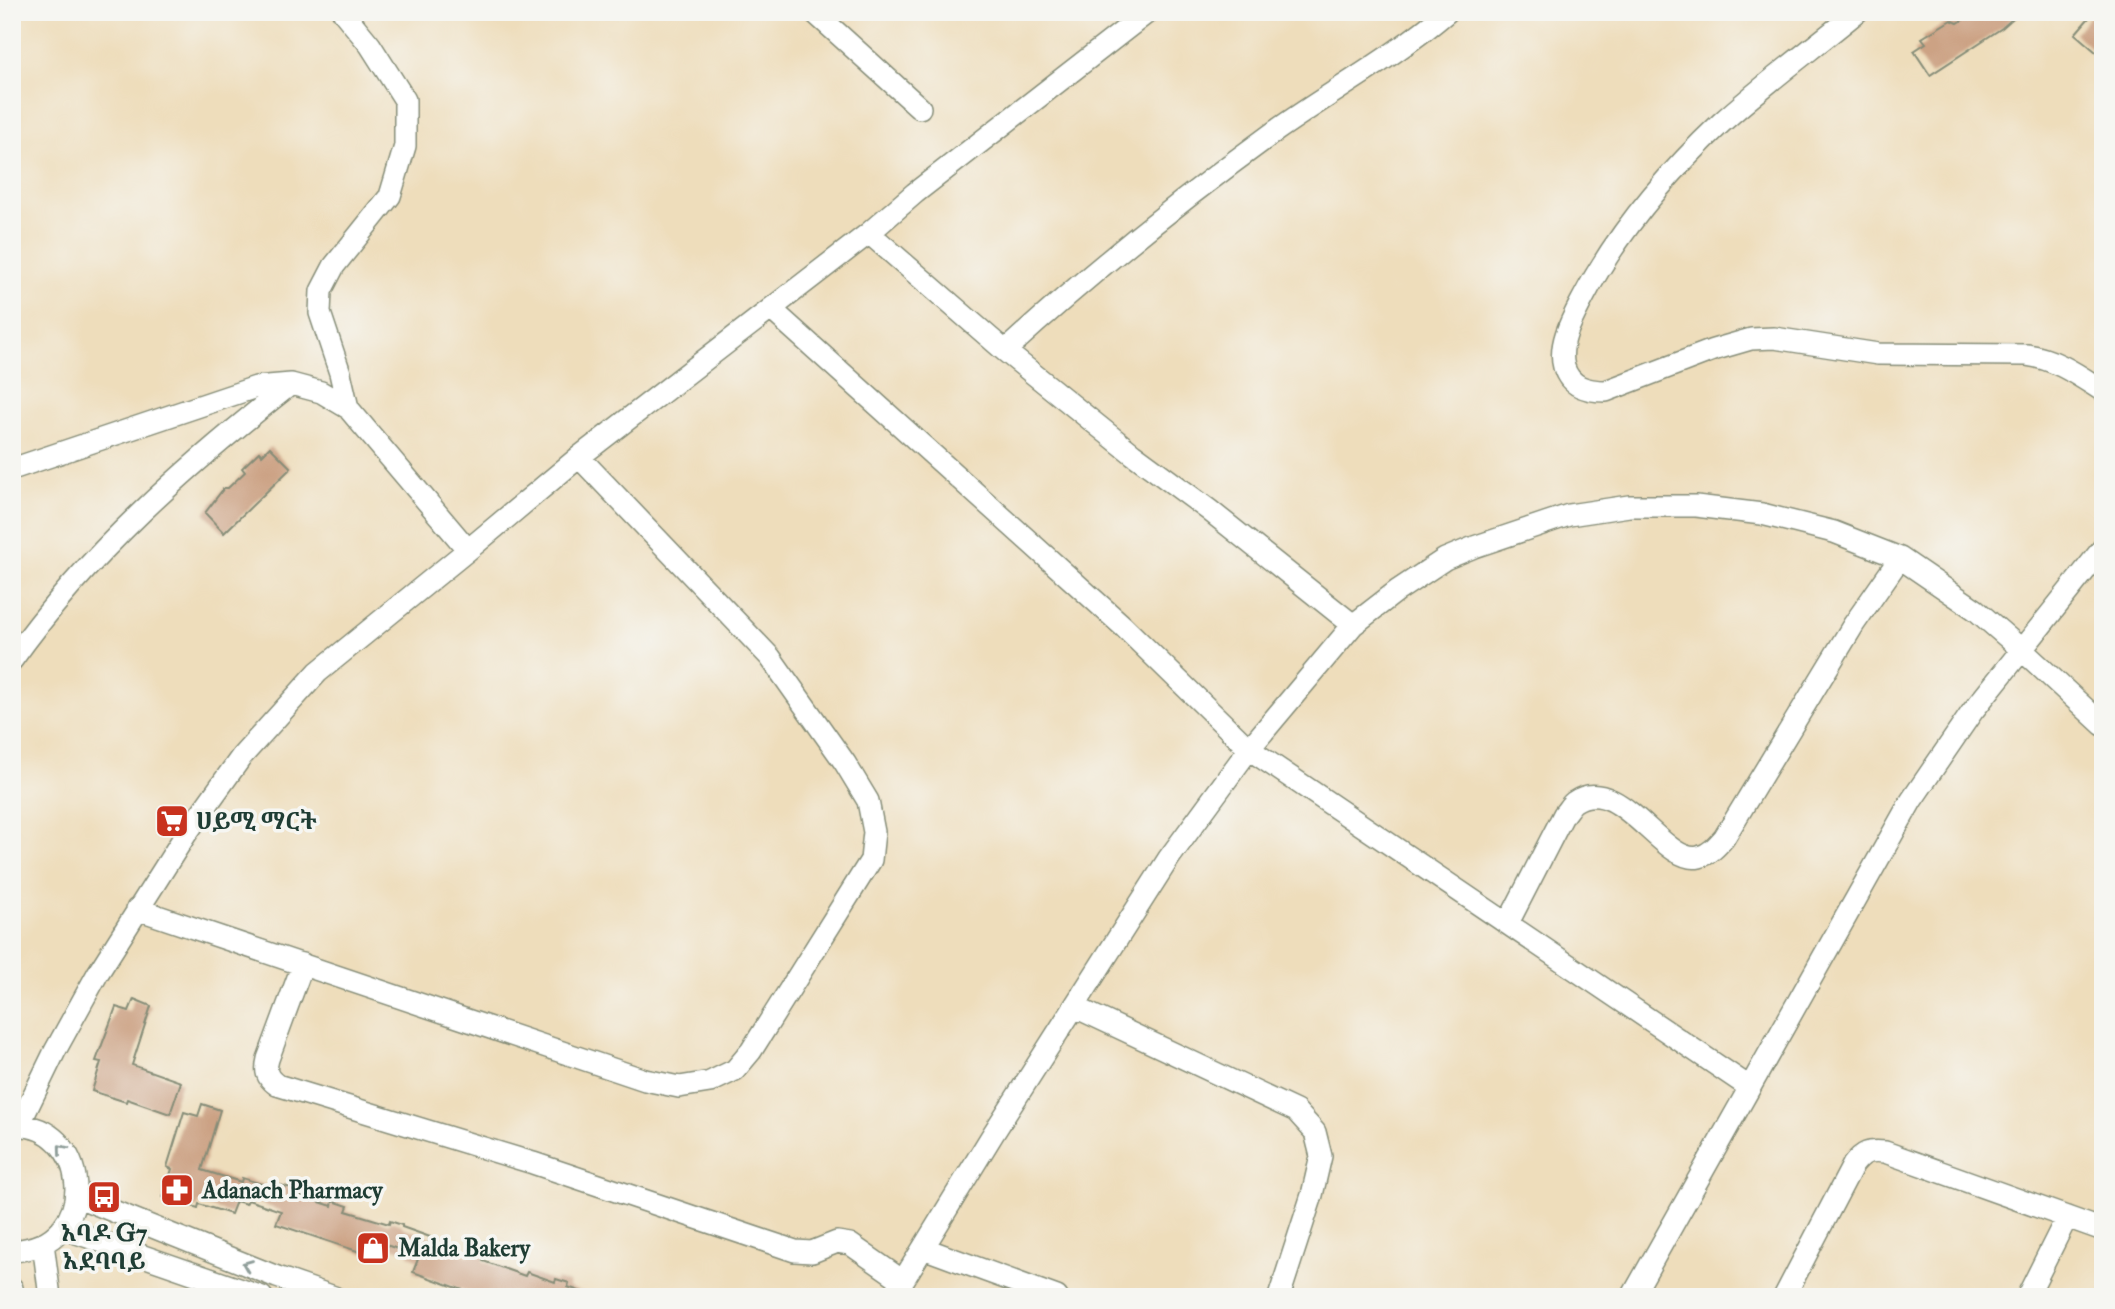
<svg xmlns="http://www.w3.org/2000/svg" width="2115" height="1309" font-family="'IM FELL Double Pica','Noto Serif Ethiopic',serif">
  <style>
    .building { fill: #cca284 }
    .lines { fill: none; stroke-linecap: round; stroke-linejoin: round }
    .minor-casing { stroke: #868d78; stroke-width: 24 }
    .minor { stroke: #fff; stroke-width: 21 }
    .oneway { stroke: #8f9e9a }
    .labels { text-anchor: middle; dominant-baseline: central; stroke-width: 7; stroke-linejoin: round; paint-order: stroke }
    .poi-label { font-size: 24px; font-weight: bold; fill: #1f3d34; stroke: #f6f6f2; text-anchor: start }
  </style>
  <rect width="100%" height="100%" fill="#f6f6f2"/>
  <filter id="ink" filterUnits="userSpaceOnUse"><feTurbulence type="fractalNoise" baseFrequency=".0143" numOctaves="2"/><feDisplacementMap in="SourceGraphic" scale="14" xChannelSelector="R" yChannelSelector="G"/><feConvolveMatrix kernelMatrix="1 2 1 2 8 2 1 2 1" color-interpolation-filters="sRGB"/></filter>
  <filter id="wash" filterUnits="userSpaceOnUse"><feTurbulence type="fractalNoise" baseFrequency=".00686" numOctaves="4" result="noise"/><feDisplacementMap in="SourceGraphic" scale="28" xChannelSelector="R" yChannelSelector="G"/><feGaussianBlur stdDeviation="1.57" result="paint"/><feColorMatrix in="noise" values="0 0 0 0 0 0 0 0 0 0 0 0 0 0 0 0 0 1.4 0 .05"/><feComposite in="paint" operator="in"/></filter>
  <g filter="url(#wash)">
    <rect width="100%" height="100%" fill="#edb"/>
    <g id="blocks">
      <path class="building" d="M1975 12H2020L2002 28 1930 75 1914 51 1926 43 1922 38 1951 20 1958 23Z
        M2094 12H2103V58L2075 34Z
        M270 447 291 468 224 533 205 513 224 488H228L245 472 242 468 259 452 262 455Z
        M134 999 151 1006 132 1065 181 1082 170 1114 127 1099 126 1102 92 1091 101 1062 96 1061 116 1007 129 1011Z
        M202 1104 220 1110 202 1170 241 1182 242 1178 278 1189 279 1185 292 1188 291 1193 332 1206 333 1201 348 1206 346 1211 389 1224 390 1221 402 1225V1227L430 1237 429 1241 469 1256 471 1251 485 1256 483 1261 525 1276 527 1272 555 1282 556 1279 569 1283 568 1287 590 1295V1297H482L413 1272 418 1259 409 1256 410 1253 383 1244 378 1258 276 1224 281 1211 248 1200 246 1204 236 1201 231 1214 199 1204 198 1208 163 1197 172 1169 167 1167 184 1112 198 1116Z"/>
    </g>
  </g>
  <g filter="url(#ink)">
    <use href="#blocks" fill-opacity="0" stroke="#868d78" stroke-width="2"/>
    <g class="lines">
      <g class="minor-casing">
        <path id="minor" d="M343 12 370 45 405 100V146L390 196 334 266 321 291 320 313 340 373 348 408
          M814 12 920 108
          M1857 12C1812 49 1764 84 1721 123 1666 175 1616 234 1581 302 1571 321 1558 345 1564 367 1570 387 1587 391 1606 391L1713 350 1751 339 1774 338 1878 354 2027 355C2056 359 2078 375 2103 391
          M869 233 1005 351 1133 454 1209 510 1353 625
          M771 309 1123 626 1249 749 1749 1087
          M1005 351C1091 272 1182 199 1277 130 1334 90 1394 57 1447 12
          M12 469 256 387 291 384 321 392 348 408 468 550
          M12 660C88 553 188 465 291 384
          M137 909 645 1080 679 1087 710 1082 735 1070 751 1051 871 860 874 832 868 801 845 763 770 657 579 457
          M1508 923 1564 814C1567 811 1570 805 1574 802 1619 770 1663 866 1699 857 1710 854 1717 846 1724 838L1854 624 1900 558
          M303 964 268 1059C265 1071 266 1077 277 1085L533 1163 795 1251 812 1252 837 1242 850 1244 903 1281
          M1075 1007 1296 1111 1315 1132 1321 1156 1312 1195 1279 1297
          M19 1125 55 1051 98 973 186 834 242 756 318 672 468 550 579 457 869 233 915 193 1148 12
          M12 1126C88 1119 106 1245 12 1251
          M76 1196 277 1277 334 1297
          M62 1228 262 1297
          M43 1243 50 1297
          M923 1248 1057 1297
          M12 1288 13 1297
          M893 1297 993 1134 1169 858 1249 749 1353 625 1397 591 1445 559 1474 547 1569 515 1629 506H1696L1762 514 1834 532 1900 558 1976 610 2022 650 2103 725
          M1632 1297 1911 801 1972 712 2103 548
          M1784 1297 1853 1165C1863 1152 1869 1150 1885 1152L2103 1230
          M2027 1297 2067 1217"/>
      </g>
      <use href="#minor" class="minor"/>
    </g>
    <defs><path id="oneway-chevron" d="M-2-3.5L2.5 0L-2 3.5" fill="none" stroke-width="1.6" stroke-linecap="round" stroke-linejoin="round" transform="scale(1.75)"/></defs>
    <g class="oneway">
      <use href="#oneway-chevron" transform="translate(62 1149) rotate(-130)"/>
      <use href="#oneway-chevron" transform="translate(247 1265) rotate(-158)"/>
    </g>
  </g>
  <defs>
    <g id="supermarket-square" transform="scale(1.75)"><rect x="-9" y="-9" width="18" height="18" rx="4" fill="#c8321e" stroke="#f6f6f2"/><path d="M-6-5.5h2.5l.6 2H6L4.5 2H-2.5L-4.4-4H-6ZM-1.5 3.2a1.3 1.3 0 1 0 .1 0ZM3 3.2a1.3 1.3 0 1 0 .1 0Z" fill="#fff"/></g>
    <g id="pharmacy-square" transform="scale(1.75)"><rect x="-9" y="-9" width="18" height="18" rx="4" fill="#c8321e" stroke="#f6f6f2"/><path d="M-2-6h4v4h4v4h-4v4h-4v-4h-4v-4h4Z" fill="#fff"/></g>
    <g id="bus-square" transform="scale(1.75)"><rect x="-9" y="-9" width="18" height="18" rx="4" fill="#c8321e" stroke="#f6f6f2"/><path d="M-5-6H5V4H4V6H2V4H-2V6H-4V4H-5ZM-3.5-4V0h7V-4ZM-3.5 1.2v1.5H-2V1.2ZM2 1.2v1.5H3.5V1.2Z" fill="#fff"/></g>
    <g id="shop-square" transform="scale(1.75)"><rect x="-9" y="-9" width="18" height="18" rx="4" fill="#c8321e" stroke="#f6f6f2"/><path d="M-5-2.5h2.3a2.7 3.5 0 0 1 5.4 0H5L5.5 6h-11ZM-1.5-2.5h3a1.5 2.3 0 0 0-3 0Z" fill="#fff"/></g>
  </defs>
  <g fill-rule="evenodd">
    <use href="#supermarket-square" x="172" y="821"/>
    <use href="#pharmacy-square" x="177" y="1190"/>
    <use href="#bus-square" x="104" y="1197"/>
    <use href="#shop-square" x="373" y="1248"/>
  </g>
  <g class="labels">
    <g class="poi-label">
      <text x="196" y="821">ሀይሚ ማርት</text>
      <text x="202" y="1190">Adanach Pharmacy</text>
      <text x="104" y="1233" text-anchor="middle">አባዶ G7<tspan x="104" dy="28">አደባባይ</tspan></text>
      <text x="398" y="1248">Malda Bakery</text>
    </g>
  </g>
  <rect width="2115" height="1309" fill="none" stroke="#f6f6f2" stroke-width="42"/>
</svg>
